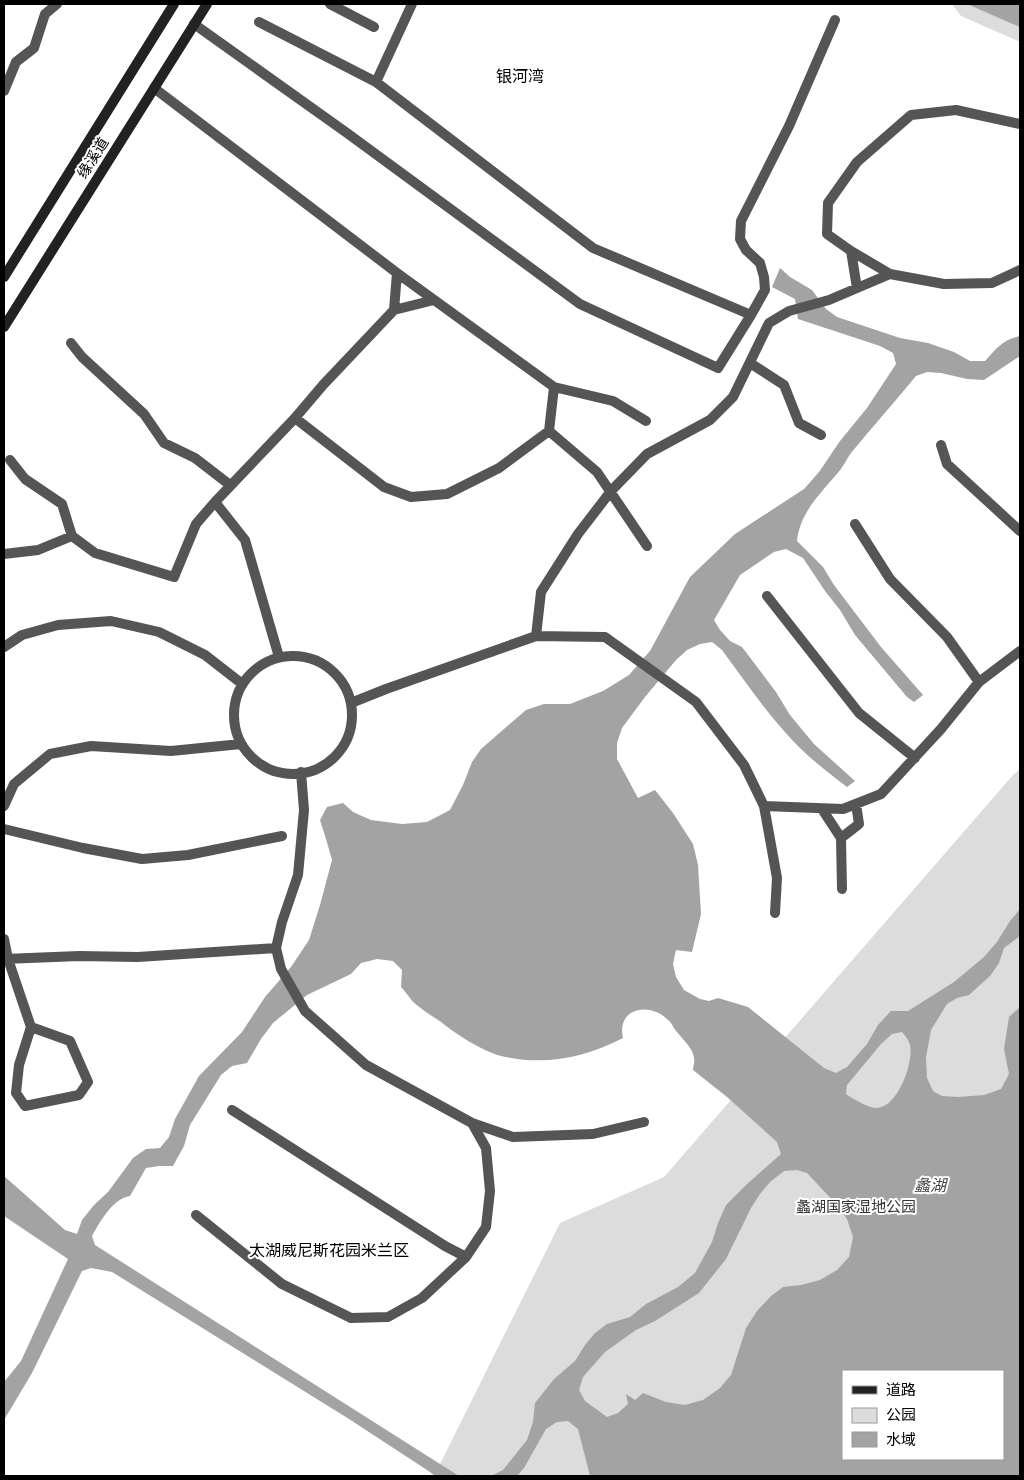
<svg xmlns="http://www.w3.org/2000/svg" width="1024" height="1480" font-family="Rubik,'Noto Sans SC',sans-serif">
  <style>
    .green { fill: #dcdcdc; fill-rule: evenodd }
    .water { fill: #a3a3a3; fill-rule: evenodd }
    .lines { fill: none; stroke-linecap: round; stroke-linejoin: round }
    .street { stroke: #555; stroke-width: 10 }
    .secondary { stroke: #222; stroke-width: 10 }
    .labels { text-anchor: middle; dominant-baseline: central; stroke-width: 4; stroke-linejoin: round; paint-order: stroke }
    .street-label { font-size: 15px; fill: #000; stroke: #fff }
    .park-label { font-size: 15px; fill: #333; stroke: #fff }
    .neighbourhood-label { font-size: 16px; fill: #000; stroke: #fff }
    .water-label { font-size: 16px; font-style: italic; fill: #444; stroke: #fff }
  </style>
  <rect width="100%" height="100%" fill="#fff"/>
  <path class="green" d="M952 4H1020V42L961 16Z
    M1020 769V1476H434L560 1223 664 1177 1013 775ZM843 1371H1003V1459H843Z"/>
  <path class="water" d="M967 4H1020V27Z
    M780 268 790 277 812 290 826 309 837 317 900 338 928 343 954 352 970 361H985C997 348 1002 340 1020 336V356L984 380 967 379 941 373 927 372 916 376C895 402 872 427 851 453 846 460 842 469 836 475 819 495 800 513 797 541L823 567 834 585 881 647 923 695 914 702 907 697 855 635 840 610 825 591 803 558 786 549 774 552 740 575 714 620 720 630 730 641 742 647 776 692 790 715 814 744 855 781 847 787C829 773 810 759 794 742 767 714 745 681 722 650L712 642 700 644 687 650 676 660 645 697 622 728 617 743V759L638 798 655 790 673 813 693 844 698 865 701 914 692 952 676 950 673 964 676 977 684 990 700 999 709 1001 718 998 748 1007 824 1068 836 1073 847 1067 867 1044 878 1025 891 1011H908L954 982 984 957 997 942 1010 921 1020 909V936L1004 948 999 963 990 976 969 995 957 998 947 1004 931 1030 926 1057 927 1078 933 1091 942 1096 958 1097 984 1095 1001 1089 1009 1074 1004 1049 1009 1017 1020 1007V1476H590L578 1429 568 1421 557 1422 546 1429 524 1468 517 1476H491L503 1470 527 1440 533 1422 535 1403 554 1379 575 1361 585 1345 595 1333 607 1324 630 1317 646 1304 678 1287 695 1273 712 1242 718 1223 726 1205 747 1184 781 1154 777 1142 727 1097 693 1070C693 1066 695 1062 694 1058 693 1048 683 1040 677 1032 674 1029 672 1023 668 1020 650 1001 616 1008 623 1038 584 1058 545 1066 501 1056 482 1051 456 1034 441 1022 432 1016 421 1009 413 1002 409 997 405 991 401 987L402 970 393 961 377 959 361 963 351 974 307 995 273 1023 261 1039 247 1063 232 1066 221 1075 190 1125 184 1146 173 1166H159L146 1168 130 1196C112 1199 100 1222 92 1236L95 1245 459 1476H435L430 1472 349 1419 112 1272 91 1268 82 1271 32 1373 4 1420V1382L21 1361 68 1259 4 1216V1176L65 1230 77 1234 82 1220 94 1205 108 1192 133 1158 146 1149 160 1148 169 1137 175 1119 199 1076 242 1032 265 997 291 967 309 940 320 905 332 860 326 839 320 820 327 807 343 803 353 812 371 820 402 824 427 822 450 810 463 785 472 762 481 749 526 710 544 704H570L603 691 629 675 650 651 690 577 735 534 804 489 819 472 840 441 867 408 896 364 893 353 880 346 798 319 795 299 772 287ZM902 1032C905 1036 909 1040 910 1045 914 1063 897 1110 875 1108 867 1107 853 1099 846 1094L847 1085 881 1044 892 1034ZM797 1170 807 1173 837 1205 847 1219 853 1237 849 1257 837 1270 820 1280 801 1285 783 1287 771 1296 757 1311 746 1328 731 1375 720 1388 703 1400 685 1405 666 1402 643 1393 635 1400 626 1394 628 1404 618 1413 607 1417 585 1401 579 1390 583 1377 605 1352 636 1330 655 1321 699 1293 726 1259 751 1208 760 1194 770 1182 784 1171ZM843 1371H1003V1459H843Z"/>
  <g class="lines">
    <path class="street" d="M330 4 374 27
      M194 24 347 133 580 304 718 368 751 315 593 248 376 82 259 22
      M376 82 412 4
      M154 88 397 273 394 310 323 385 295 418 215 502 245 540 279 657
      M4 91 16 62 34 48 45 14 57 4
      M851 251 857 288
      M397 273 554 387 549 431 597 472 647 546
      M890 274 851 251 827 234 828 203 857 162 911 115 956 110 1020 124
      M394 310 434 300
      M751 315 765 290 764 277 760 263 746 250 740 239 741 221 789 126 835 20
      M71 343 82 357 144 414 164 443 195 458 230 485
      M750 363 784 385 799 423 821 435
      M554 387 613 401 646 421
      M295 418 384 487 411 497 447 494 499 468 549 431
      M941 445 947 464 1020 531
      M10 460 25 479 62 504 72 536 95 553 174 577 196 524 215 502
      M855 524 890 579 947 637 979 682
      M4 554 38 550 72 536
      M767 596 859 713 915 758
      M536 636 541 592 578 534 611 491 647 454 710 420 733 397 769 323 789 311 829 300 890 274 944 284 992 283 1020 270
      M4 647 22 635 58 625 111 621 159 632 205 655 241 683
      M234 715a59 59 0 1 1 118 0a59 59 0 1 1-118 0Z
      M351 703 386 689 536 636 605 637 696 702 744 765 764 806 843 809 881 794 941 729 979 682 1020 651
      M4 806 14 784 50 754 91 746 171 751 241 744
      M764 806 777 878 775 913
      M822 809 841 838 842 889
      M4 829 83 848 142 859 188 855 282 836
      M841 838 859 824 856 804
      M4 939 8 959 31 1027 19 1065 16 1093 25 1106 79 1095 88 1082 70 1041 31 1027
      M4 959 79 956 138 957 276 948
      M232 1110 445 1246 466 1257
      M472 1123 513 1137 593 1134 644 1122
      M196 1215 282 1284 351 1318 388 1317 422 1298 466 1257 486 1227 490 1191 486 1148 472 1123 366 1065 305 1011 281 969 276 948 282 922 298 875 304 810 301 772"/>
    <path class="secondary" d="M4 277 174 4
      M4 327 207 4"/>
  </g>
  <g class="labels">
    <g class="street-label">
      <text transform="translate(93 158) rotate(-58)">缘溪道</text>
    </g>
    <g class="park-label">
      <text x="856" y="1207">蠡湖国家湿地公园</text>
    </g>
    <g class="neighbourhood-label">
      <text x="520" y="76">银河湾</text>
      <text x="329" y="1250">太湖威尼斯花园米兰区</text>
    </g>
    <g class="water-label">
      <text x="930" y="1185">蠡湖</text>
    </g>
  </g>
  <rect width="1024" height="1480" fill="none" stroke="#000000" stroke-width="10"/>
  <rect x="842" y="1370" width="162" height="90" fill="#ffffff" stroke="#999999"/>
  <rect x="852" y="1386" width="25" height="8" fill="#222222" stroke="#999999"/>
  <text x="886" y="1395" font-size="15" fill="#000000">道路</text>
  <rect x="852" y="1408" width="25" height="15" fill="#dcdcdc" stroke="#999999"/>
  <text x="886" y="1420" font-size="15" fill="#000000">公园</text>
  <rect x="852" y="1432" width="25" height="15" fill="#a3a3a3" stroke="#999999"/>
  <text x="886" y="1445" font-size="15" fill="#000000">水域</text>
</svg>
